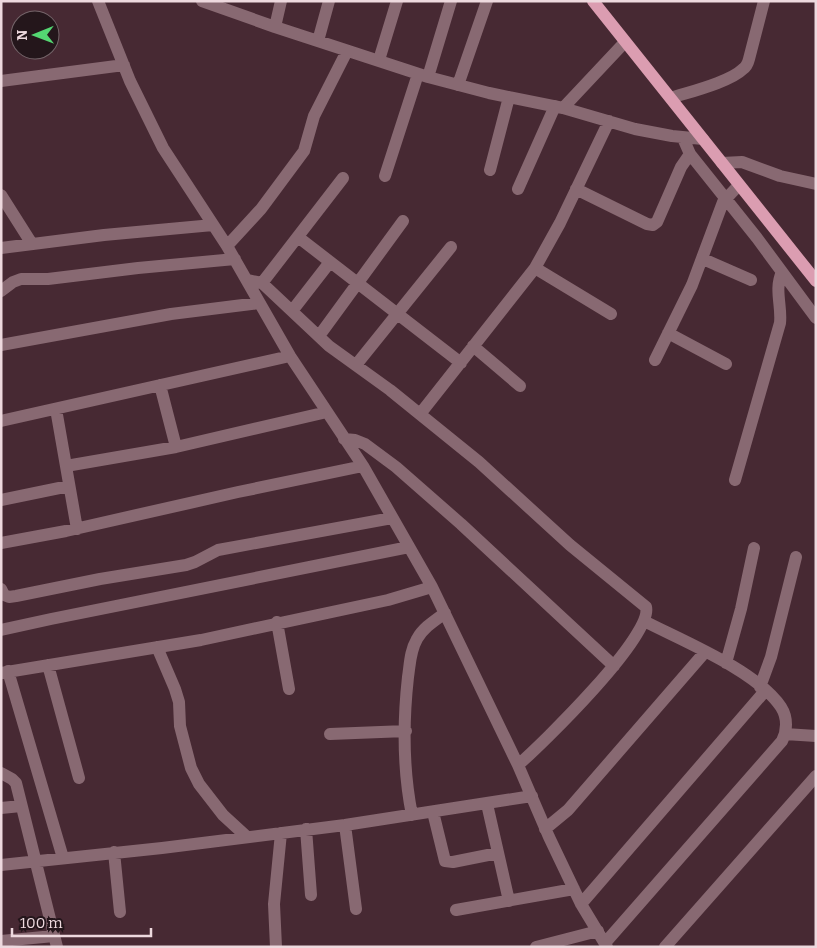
<svg xmlns="http://www.w3.org/2000/svg" width="817" height="948" font-family="Bitter,serif">
  <style>
    .lines { fill: none; stroke-linecap: round; stroke-linejoin: round }
    .minor { stroke: #886972; stroke-width: 12 }
    .major { stroke: #db9db1; stroke-width: 12 }
  </style>
  <rect width="100%" height="100%" fill="#472933"/>
  <g class="lines">
    <path class="minor" d="M98 1 130 81 163 148 227 246 290 356 363 466 432 587 518 765 549 837 581 904 607 947
      M202 1 275 27 428 77 489 93 563 108 635 129 672 136 703 139
      M275 27 281 1
      M318 41 329 1
      M379 60 397 1
      M428 77 451 1
      M1 81 124 65
      M458 85 487 1
      M671 98C689 92 730 82 743 69 746 67 748 63 749 59L764 1
      M563 108 625 42
      M683 138 690 154 757 238 816 318
      M722 163 742 162 780 176 816 184
      M490 170 509 97
      M385 176 418 74
      M518 189 555 106
      M576 189 647 224 653 225 657 222 681 167 690 154
      M1 195 32 244
      M298 237 461 363
      M227 246 261 209 304 151 314 116 347 51
      M1 248 104 235 213 225
      M703 259 751 280
      M535 268 611 314
      M247 280 262 283 329 346 390 390 479 462 570 545 646 607C654 635 542 744 518 765
      M262 283 343 178
      M1 291 13 282 21 279H48L138 268 235 259
      M292 311 330 262
      M668 333 726 364
      M319 336 403 221
      M1 345 171 314 259 303
      M473 346 520 386
      M655 360 692 285 723 202 739 185
      M356 365 451 247
      M160 385 176 447
      M56 409 77 529
      M420 414 535 268 560 223 609 121
      M1 421 290 356
      M344 439 355 440 365 444 396 467 461 524 614 666
      M66 466 176 447 327 412
      M735 480 780 323C782 306 774 289 782 272
      M1 500 69 486
      M1 543 66 531 238 492 363 466
      M1 589 4 595 9 597 16 596 100 579 186 565 195 562 218 550 392 518
      M277 622 289 689
      M1 630 51 619 409 547
      M157 647 175 689 179 702 180 726 191 768 199 784 223 815 247 837
      M726 663 741 609 754 548
      M48 665 79 778
      M8 671 63 858
      M1 673 201 640 388 600 432 587
      M760 687 771 657 796 557
      M330 734 406 731
      M785 734 816 736
      M1 773 12 779 16 783 57 947
      M487 804 509 901
      M1 808 21 806
      M433 812 445 861 453 862 498 853
      M412 815C403 770 403 722 408 677 410 664 410 651 417 639 423 628 434 621 445 613
      M345 825 356 909
      M306 829 311 895
      M545 829 568 810 705 652
      M114 852 120 912
      M1 865 162 848 345 825 532 796
      M581 904 765 691
      M456 910 574 889
      M1 941 54 936
      M605 943 782 741C787 731 788 718 781 707 757 671 683 641 644 621
      M276 947 274 904 281 833
      M536 947 598 931
      M665 947 816 776"/>
    <path class="major" d="M593 1 816 281"/>
  </g>
  <rect width="817" height="948" fill="none" stroke="#edd9de" stroke-width="5"/>
  <g transform="translate(35 35) rotate(269)"><circle r="24" fill="#24161b" stroke="#746469"/>
  <path d="M0-4L9 19L0 12L-9 19Z" fill="#54d672"/>
  <text y="-8" font-size="14" font-weight="bold" text-anchor="middle" fill="#edd9de">N</text>
  </g>
  <path d="M12 928v8h139v-8" fill="none" stroke="#edd9de" stroke-width="2.5"/>
  <text x="20" y="928" font-size="15" fill="#edd9de" stroke="#24161b" stroke-width="4" paint-order="stroke">100 m</text>
</svg>
